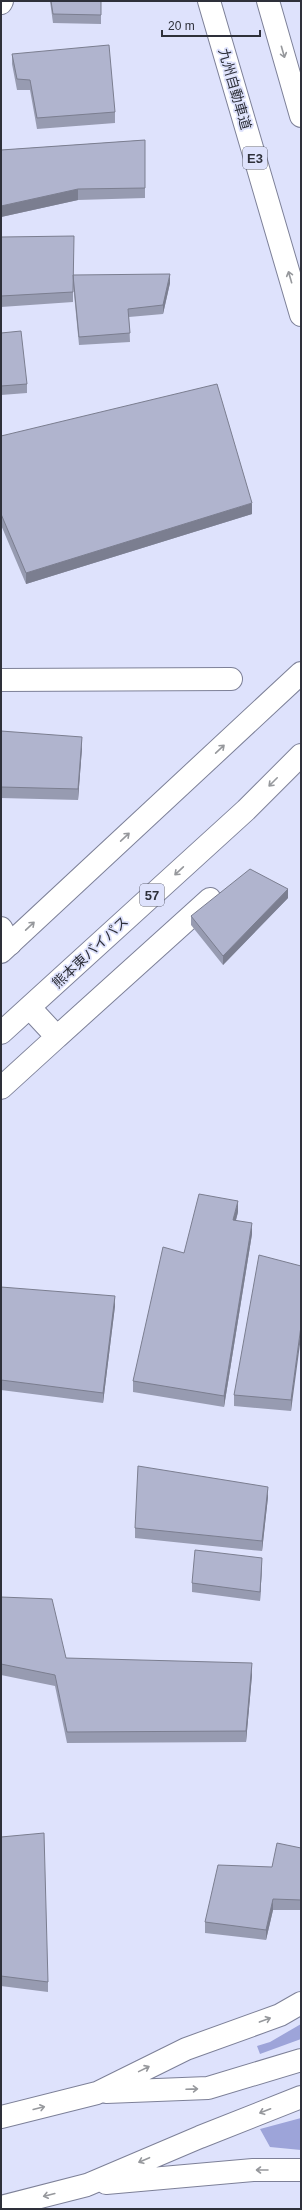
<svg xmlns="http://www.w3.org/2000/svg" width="302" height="2210" font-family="Arial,'Noto Sans JP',sans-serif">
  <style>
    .forest { fill: #9da4d9 }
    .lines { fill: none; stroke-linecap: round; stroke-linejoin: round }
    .minor-casing { stroke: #7d8098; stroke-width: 24 }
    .highway-casing { stroke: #7d8098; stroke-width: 24 }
    .minor { stroke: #fff; stroke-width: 22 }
    .highway { stroke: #fff; stroke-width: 22 }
    .wall { fill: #979bb1 }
    .shaded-wall { fill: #7b7e90 }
    .building { fill: #b0b4ce; stroke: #7b7e90 }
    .oneway { stroke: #96989c }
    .labels { text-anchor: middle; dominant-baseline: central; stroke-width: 3.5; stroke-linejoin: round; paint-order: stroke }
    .shield { fill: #dee2fc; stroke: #636574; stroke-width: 1 }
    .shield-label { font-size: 13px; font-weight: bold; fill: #2e303a }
    .street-label { font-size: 14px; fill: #2e303a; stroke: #dee2fc }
  </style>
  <rect width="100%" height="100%" fill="#dee2fc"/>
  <path class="forest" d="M301 2024V2039L260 2054 257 2046 270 2042Z
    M301 2118V2150L270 2147 260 2129Z"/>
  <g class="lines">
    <g class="minor-casing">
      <path id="minor" d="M1 3 2 1
        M1 680 231 679
        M1 928 10 944
        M30 1008 57 1037 210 899
        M1 1088 57 1037"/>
    </g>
    <g class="highway-casing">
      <path id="highway" d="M209 1 301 315
        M268 1 301 116
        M1 952 301 673
        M1 1033 246 810 301 755
        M106 2092 208 2088 301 2060
        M1 2117 97 2093 186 2049 280 2015 301 2003
        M106 2183 253 2170H301
        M1 2207 87 2185 200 2137 301 2097"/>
    </g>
    <use href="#minor" class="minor"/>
    <use href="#highway" class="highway"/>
  </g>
  <path class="wall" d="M50 1H101V24L53 23Z
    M12 54 115 112V123L37 129 30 90H17L12 64Z
    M145 140V198L78 200 1 217V150Z
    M1 237 73 275 170 283 163 314 129 317 130 342 79 345 73 284V302L1 307Z
    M1 333 27 384V393L1 395Z
    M1 436 252 514 26 584 1 525Z
    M1 731 82 748 78 800 1 798Z
    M288 898 223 965 191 925V916Z
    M238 1212 236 1220 252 1234 224 1407 133 1392V1381L184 1253Z
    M301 1266 291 1411 234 1406V1395Z
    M1 1287 115 1306 103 1403 1 1390Z
    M268 1497 262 1551 135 1538V1528Z
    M262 1566 260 1601 192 1592V1583Z
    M1 1597 66 1658 252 1675 246 1742 67 1743 55 1686 1 1675Z
    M1 1837 48 1982V1992L1 1986Z
    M301 1848V1910H273L266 1940 205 1933V1922L272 1867Z"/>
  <path class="shaded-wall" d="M78 189V200L1 217V206Z
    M170 274V283L163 314V305Z
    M252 503V514L26 584V573Z
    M82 737V748L78 800V789Z
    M288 889V898L223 965V956Z
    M238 1201V1212L233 1231V1220Z
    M252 1223V1234L224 1407V1396Z
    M115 1296V1306L103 1403V1393Z
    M301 1326V1337L291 1411V1400Z
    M268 1487V1497L262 1551V1541Z
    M262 1558V1566L260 1601V1592Z
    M252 1663V1675L246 1742V1731Z
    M273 1899V1910L266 1940V1930Z"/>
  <path class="building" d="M51 1H101V15L53 14Z
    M109 45 115 112 37 118 30 80 17 79 12 54Z
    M145 140V188L78 189 1 206V150Z
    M74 236 73 292 1 296V237Z
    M170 274 163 305 128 309 130 333 79 337 73 275Z
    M21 331 27 384 1 386V333Z
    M217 384 252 503 26 573 1 514V436Z
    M1 731 82 737 78 789 1 787Z
    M250 869 288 889 223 956 191 916Z
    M199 1194 238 1201 233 1220 252 1223 224 1396 133 1381 163 1247 184 1253Z
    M259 1255 301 1266V1326L291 1400 234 1395Z
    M1 1287 115 1296 103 1393 1 1380Z
    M138 1466 268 1487 262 1541 135 1528Z
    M195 1550 262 1558 260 1592 192 1583Z
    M1 1597 52 1599 66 1658 252 1663 246 1731 67 1732 55 1675 1 1664Z
    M44 1833 48 1982 1 1976V1837Z
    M277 1843 301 1848V1900L273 1899 266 1930 205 1922 218 1865 272 1867Z"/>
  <defs><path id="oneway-shaft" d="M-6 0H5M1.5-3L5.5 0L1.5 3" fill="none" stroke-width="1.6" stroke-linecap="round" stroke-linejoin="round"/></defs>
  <g class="oneway">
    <use href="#oneway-shaft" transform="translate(283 52) rotate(74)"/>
    <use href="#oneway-shaft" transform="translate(290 277) rotate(-106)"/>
    <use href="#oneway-shaft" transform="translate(220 749) rotate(-43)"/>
    <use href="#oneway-shaft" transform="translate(273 782) rotate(135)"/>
    <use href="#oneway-shaft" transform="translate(125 837) rotate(-43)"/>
    <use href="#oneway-shaft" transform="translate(179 871) rotate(137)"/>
    <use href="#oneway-shaft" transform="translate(30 926) rotate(-43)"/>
    <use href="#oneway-shaft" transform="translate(265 2020) rotate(-20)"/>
    <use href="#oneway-shaft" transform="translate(144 2069) rotate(-26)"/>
    <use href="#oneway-shaft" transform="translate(192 2089) rotate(-2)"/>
    <use href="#oneway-shaft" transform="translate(39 2108) rotate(-14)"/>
    <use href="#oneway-shaft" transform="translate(265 2111) rotate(159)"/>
    <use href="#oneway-shaft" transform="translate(144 2160) rotate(157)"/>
    <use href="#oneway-shaft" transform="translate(262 2170) rotate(-180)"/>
    <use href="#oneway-shaft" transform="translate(49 2195) rotate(166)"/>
  </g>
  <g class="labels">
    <g class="shield">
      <rect x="243" y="147" width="24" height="22" rx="3"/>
      <rect x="140" y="884" width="24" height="22" rx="3"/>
    </g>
    <g class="shield-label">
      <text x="255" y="158">E3</text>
      <text x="152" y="895">57</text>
    </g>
    <g class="street-label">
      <text transform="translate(235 89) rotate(74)">九州自動車道</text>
      <text transform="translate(90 952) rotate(-43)">熊本東バイパス</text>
    </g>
  </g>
  <rect width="302" height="2210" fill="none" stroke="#2e303a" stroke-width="4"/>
  <path d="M162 30v6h98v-6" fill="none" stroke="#2e303a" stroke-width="2"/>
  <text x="168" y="30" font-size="12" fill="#2e303a" stroke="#dee2fc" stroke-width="3" paint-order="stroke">20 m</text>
</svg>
